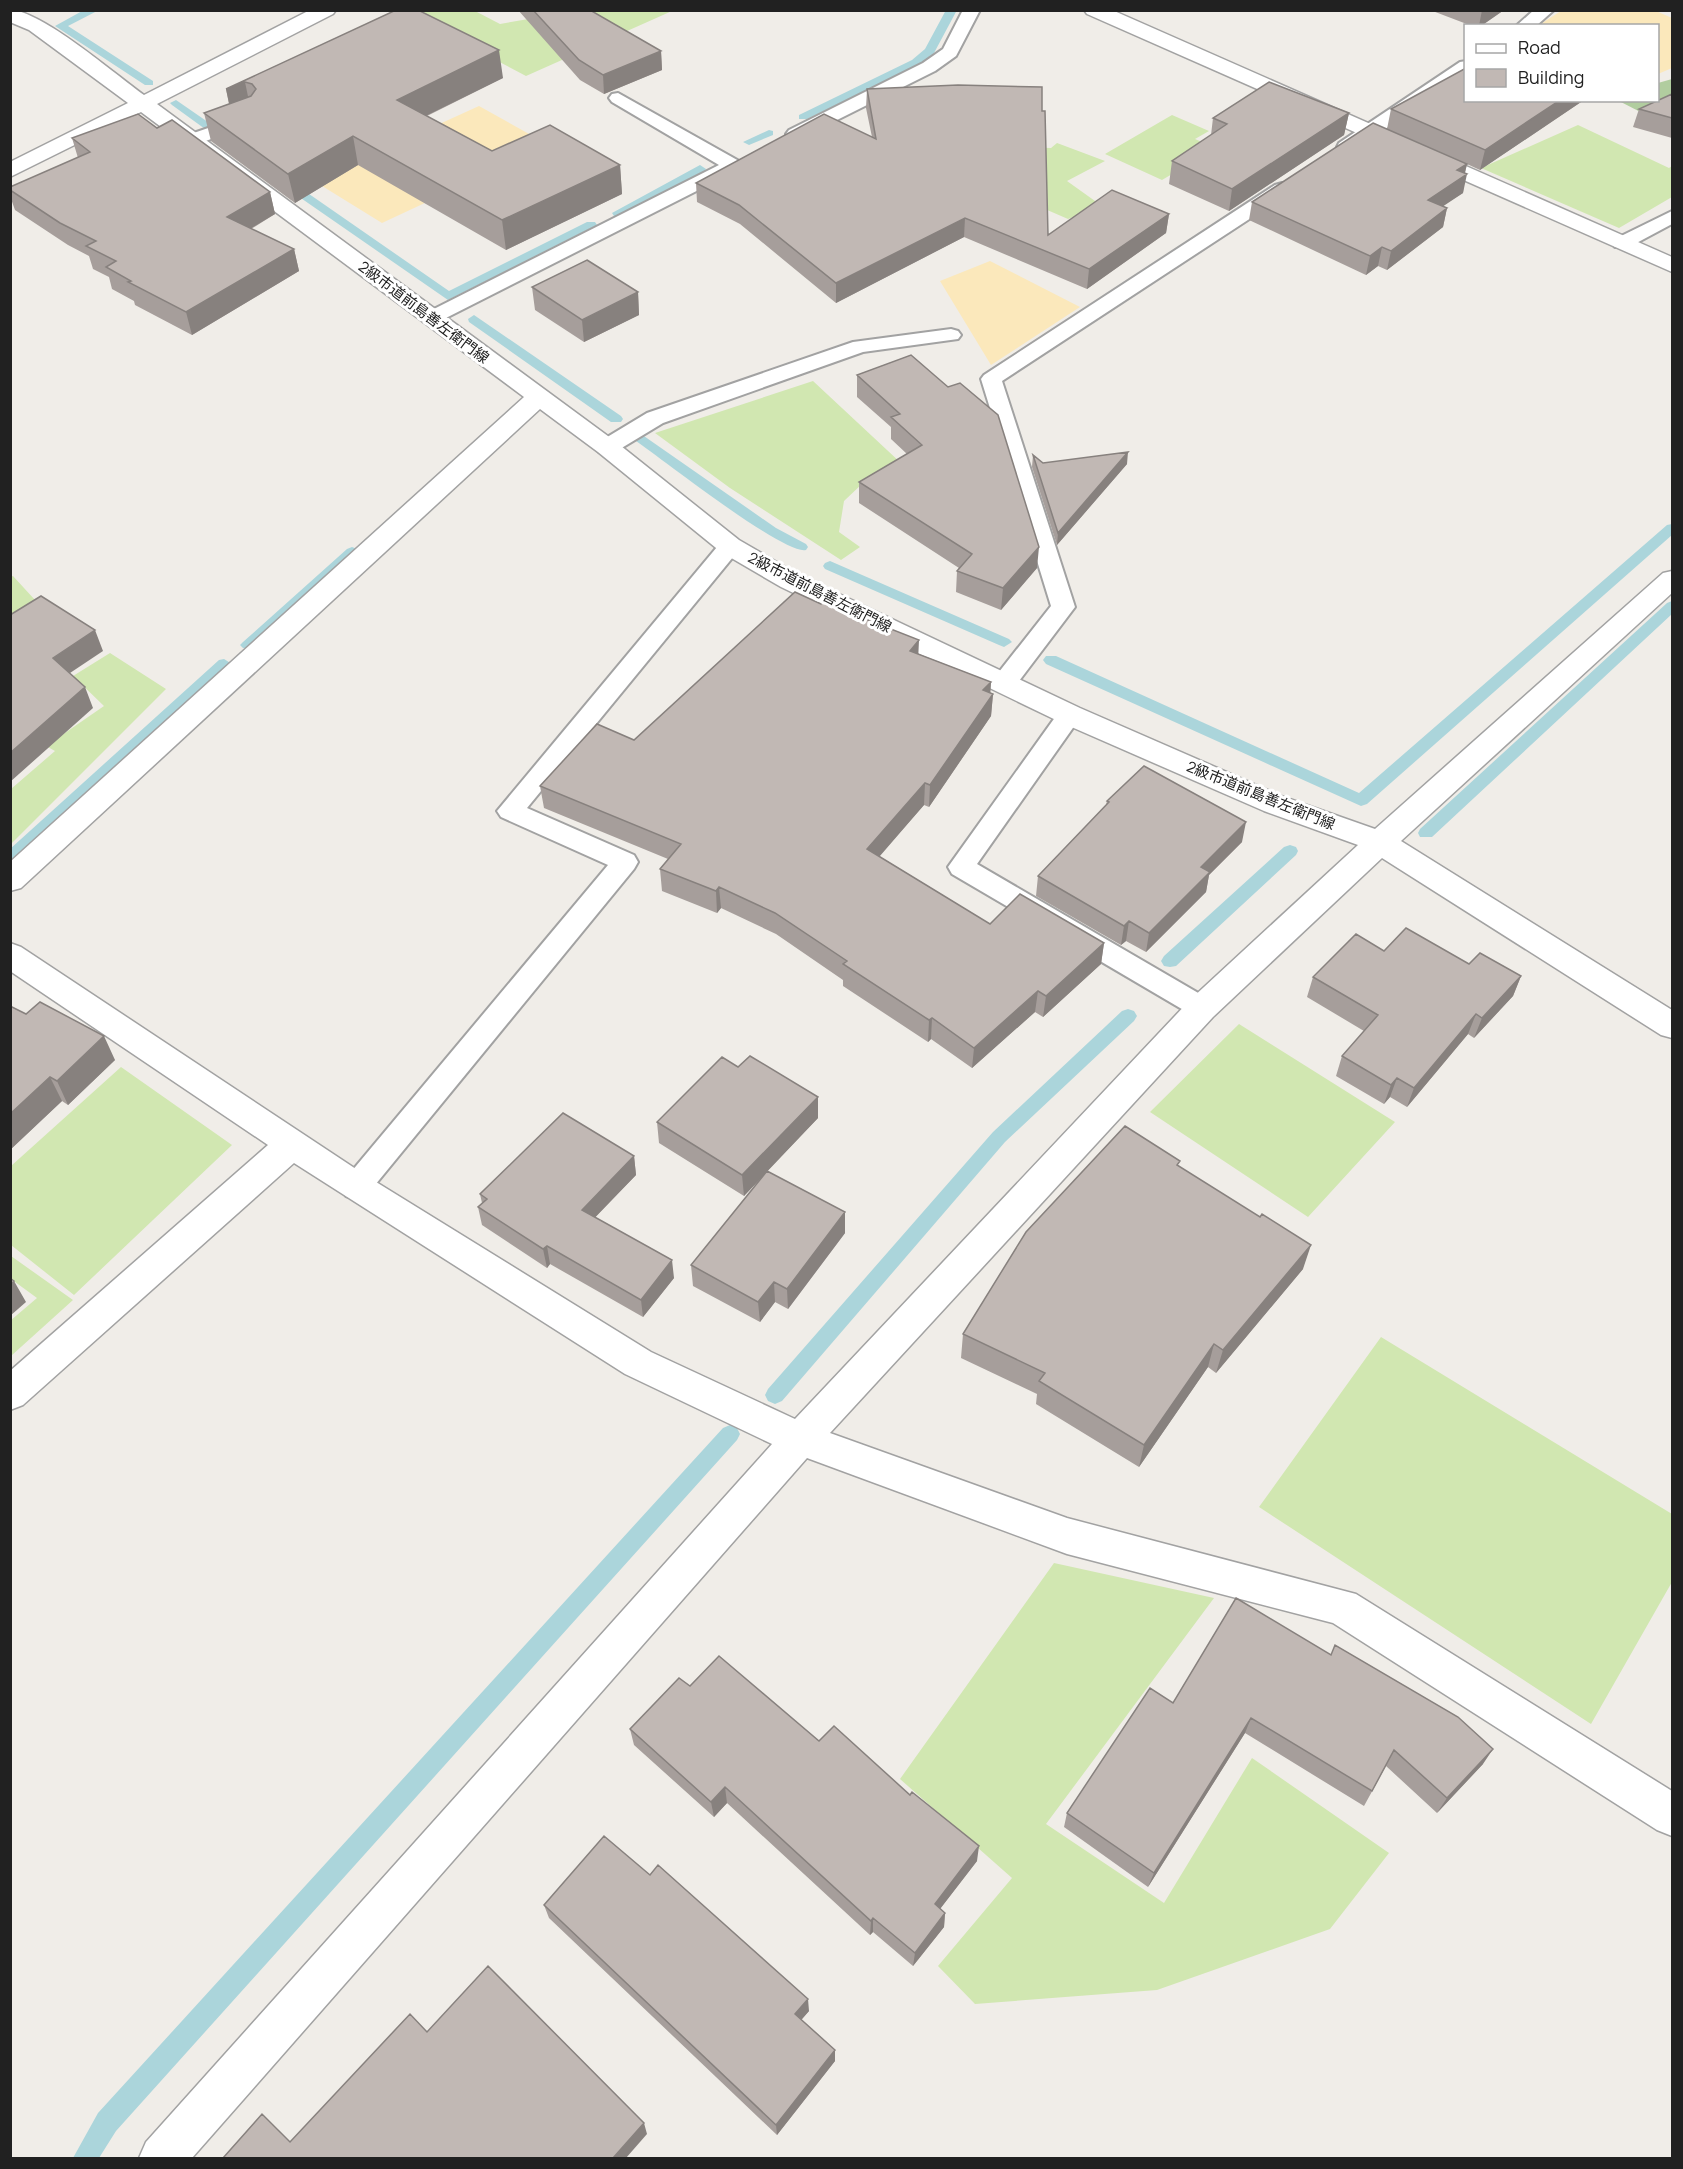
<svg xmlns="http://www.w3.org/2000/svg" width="1683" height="2169" font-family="Manrope,'Noto Sans JP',sans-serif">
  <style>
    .grass { fill: #d1e7b1 }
    .forest { fill: #b1cd9f }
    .sand { fill: #fbe8bb }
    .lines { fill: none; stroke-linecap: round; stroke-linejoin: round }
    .stream { fill: #abd5db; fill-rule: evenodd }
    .lane-casing { stroke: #a2a2a2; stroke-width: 4 }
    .street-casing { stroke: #a2a2a2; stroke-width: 3 }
    .lane { fill: #fff; fill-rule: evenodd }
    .street { fill: #fff; fill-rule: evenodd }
    .wall { fill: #a69e9b }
    .shaded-wall { fill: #87817e }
    .building { fill: #c1b8b4; stroke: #87817e; stroke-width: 1.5 }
    .labels { text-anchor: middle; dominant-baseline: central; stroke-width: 6; stroke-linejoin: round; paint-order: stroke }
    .far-street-label { font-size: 15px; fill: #212121; stroke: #fff }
  </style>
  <rect width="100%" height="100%" fill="#f0ede8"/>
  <path class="grass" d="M403 11H475L500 24 575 11H672L526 76Z
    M1172 115 1209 131 1195 139 1216 148 1162 180 1105 154Z
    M1578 125 1669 168 1672 166V197L1619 228 1481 168Z
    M1057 143 1105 161 1067 181 1102 206 1068 219 1038 206 986 146 1051 148Z
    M813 381 902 464 863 483 844 501 839 532 860 547 841 560 730 488 655 433Z
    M13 576 46 612 11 635 10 577Z
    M110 653 166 689 11 844V789L55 751 30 737 62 735 104 706 73 676Z
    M1239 1024 1395 1122 1308 1217 1150 1112Z
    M121 1067 232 1145 74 1295 11 1245V1166Z
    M11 1256 73 1300 11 1356 10 1321 37 1298 11 1279Z
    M1381 1337 1672 1514V1582L1591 1724 1259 1507Z
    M1054 1563 1214 1598 1046 1824 1164 1903 1252 1758 1389 1853 1330 1929 1157 1990 975 2004 938 1966 1012 1878 900 1779Z"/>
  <path class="forest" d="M1672 79V108L1652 118 1619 101 1658 100V83Z"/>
  <path class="sand" d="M1561 11H1656L1672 18V68L1658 74V26L1539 25Z
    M479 106 549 145 382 223 314 181Z
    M990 261 1080 307 991 365 940 281Z"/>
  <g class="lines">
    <path class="stream" d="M84 10H99L68 26 153 81V85H145L55 26Z
      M946 10H957L934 53 920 64 807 119H799V115L912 60 925 49Z
      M176 100 231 138V142H223L172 105 170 103Z
      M769 130 773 131V135L749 145 743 142Z
      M700 165 706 169 704 172 622 216H614L612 213Z
      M286 178 449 291 587 222H595L597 225 448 300 282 185 280 182Z
      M474 315 621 416 623 419 621 422H611L469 322 468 319Z
      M641 434 776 528 806 544 808 547 806 550C785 556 661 458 636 441L634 438 636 435Z
      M1672 524V535L1367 804 1361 806 1046 664 1043 660 1046 656H1056L1359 793 1667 525Z
      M352 547 357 549 359 552 357 555 253 648H243L240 645 243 642 347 549Z
      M830 561 1009 639 1012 642 1004 647 999 645 825 569 823 566 825 563Z
      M1672 601V614L1432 837H1420L1418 833 1420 829 1667 603Z
      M224 659 232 664 229 668 16 863 10 865V849L219 660Z
      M1290 845 1296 847 1298 851 1296 855 1176 966 1170 967 1164 966 1161 961 1164 956 1284 847Z
      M1128 1009 1134 1011 1137 1016 1134 1021 1005 1142 782 1401 775 1404 768 1401 765 1395 768 1389 993 1132 1122 1011Z
      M730 1425 737 1428 740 1434 737 1440 116 2131 99 2158H73L98 2113 723 1428Z"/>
    <g class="lane-casing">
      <path id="lane" d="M963 10H980L956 56 935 71 801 138H789L786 134 789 130 923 63 943 49Z
        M1534 10H1554L1536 26H1516Z
        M1466 61V74L1353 151H1339L1337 147 1339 143 1460 62Z
        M618 93 739 161 741 165 736 171 438 322H424L421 318 424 314 719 165 612 102 609 98 612 94Z
        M246 115 252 116 255 120 252 124 192 146 185 144 183 140 185 136Z
        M1282 183 1289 185 1291 189 1289 193 1002 381 1075 607 1013 689 1004 691 995 689 992 683 995 677 1051 606 981 379 984 375 1275 185Z
        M1672 211V224L1629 247H1615L1612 243 1615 239Z
        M951 329 958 331 961 335 958 339 863 352 663 423 615 452 607 454 599 452 596 447 599 442 647 413 853 342Z
        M730 539 738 541 741 546 738 551 527 808 634 855 638 862 634 869 366 1196 356 1199 346 1196 341 1187 346 1178 608 865 501 817 497 811 722 541Z
        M1070 707 1079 709 1082 715 977 864 1212 1001 1216 1008 1212 1015 1202 1019 1192 1015 952 874 948 867 1061 709Z"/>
    </g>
    <g class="street-casing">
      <path id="street" d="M10 10C41 10 116 75 144 95L310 10H336L333 14 157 104 616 442 739 540 799 575 1080 708 1284 797 1375 829 1663 573 1672 571V593L1401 841 1672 1010V1038L1661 1035 1382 858 1213 1017 830 1433 1067 1518 1356 1594 1672 1791V1836L1657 1830 1333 1623 1067 1554 807 1458 192 2158H139L146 2142 772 1444 625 1374 294 1163 23 1405 10 1410V1371L268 1145 10 971V943L21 947 368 1177 651 1352 795 1419 1191 999 1358 845 1264 811 1060 722 781 587 721 552 598 452 540 409 21 888 10 891V862L524 397 141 112 10 177V162L128 103 29 30 10 22Z
        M1084 10H1112L1672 257V272L1087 14Z"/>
    </g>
    <use href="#lane" class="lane"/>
    <use href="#street" class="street"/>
  </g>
  <path class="wall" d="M396 10 503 78 427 116 492 151 620 165 622 194 506 250 358 165 295 203 211 141 204 113 229 104 226 89Z
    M518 10H590L661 51 662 70 604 94 580 80Z
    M1430 10H1504L1481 26H1472Z
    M867 89 1048 235 1169 214 1166 233 1087 289 964 237 836 303 740 224 697 202 696 183 872 137 866 108Z
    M1672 94V138L1633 127 1639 109Z
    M1584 100 1480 170 1467 164 1465 173 1463 193 1442 206 1447 208 1443 227 1387 270 1378 266 1366 275 1249 220 1252 202 1387 129 1391 109Z
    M1349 113 1344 135 1229 211 1169 184 1172 161 1211 135 1213 118Z
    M157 128 270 192 275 214 251 229 294 249 299 271 192 335 135 305 134 301 112 289 109 277 93 269 89 256 68 245 15 210 10 196V187L78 158 72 138Z
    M532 287 638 292 639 315 584 342 535 310Z
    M911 355 1037 568 1001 610 956 592 957 571 959 568 859 503V482L907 454 891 439V427L857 397V375Z
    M1033 455 1043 463 1127 464 1057 545 1032 467Z
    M919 654 991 682 990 693 993 694 991 716 929 807 924 805 879 856 990 924 1104 943 1101 964 1043 1017 1035 1012 972 1068 931 1039 928 1042 843 986V980L776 934 721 908 717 913 662 891 660 869 668 859 544 808 540 786 634 740Z
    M1107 801 1242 842 1209 875 1206 892 1146 952 1126 941 1121 945 1036 896 1038 876 1106 805Z
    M1384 951 1469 964 1521 976 1513 996 1474 1038 1468 1034 1407 1107 1390 1097 1384 1104 1336 1076 1342 1056 1364 1031 1307 997 1313 977Z
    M10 1006 115 1060 68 1105 62 1101 10 1150Z
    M738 1067 818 1097V1118L767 1171 845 1233 788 1309 775 1302 760 1322 693 1286 691 1265 766 1173 744 1196 659 1143 657 1122Z
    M634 1156 636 1175 595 1217 674 1278 643 1317 550 1264 547 1268 482 1225 478 1207 482 1203 480 1194Z
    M1179 1166 1303 1269 1216 1373 1208 1367 1139 1467 1036 1404 1037 1394 961 1358 963 1334Z
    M1236 1598 1483 1764 1437 1813 1386 1766 1364 1806 1245 1733 1148 1887 1064 1827 1067 1813 1173 1703Z
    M690 1686 819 1741 977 1861 940 1909 945 1913 944 1927 913 1966 873 1932 870 1935 727 1803 714 1817 634 1745 630 1729Z
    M544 1905 809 2011 801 2020 835 2061 777 2135 549 1918Z"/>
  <path class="shaded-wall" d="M1482 10H1504L1481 26H1479Z
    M499 50 503 78 401 128 397 100Z
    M661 51 662 70 604 94 603 75Z
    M245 82 251 111 232 117 226 89Z
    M1560 100H1584L1480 170 1485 150Z
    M1349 113 1344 135 1229 211 1232 189Z
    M353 136 358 165 295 203 288 174Z
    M1467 164 1464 176 1467 174 1463 193 1424 219 1428 200 1457 170Z
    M620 165 622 194 506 250 502 220Z
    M270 192 275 214 233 239 227 217Z
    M1447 208 1443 227 1387 270 1391 251Z
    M1169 214 1166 233 1087 289 1089 269Z
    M965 218 964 237 836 303V283Z
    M1382 247 1378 266 1366 275 1370 256Z
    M294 249 299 271 192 335 186 312Z
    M638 292 639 315 584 342 582 320Z
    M1128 452 1127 464 1057 545 1058 533Z
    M1039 547 1037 568 1001 610 1003 588Z
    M95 630 103 651 61 679 53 658Z
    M919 640 918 662 910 651Z
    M991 682 990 698 993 694 991 716 929 807 930 785 983 690Z
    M85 687 93 708 10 782V753Z
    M925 783 924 805 867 871V849Z
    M1246 822 1242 842 1209 875 1206 892 1146 952 1149 933 1201 867Z
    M719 887 721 908 717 913 716 891Z
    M1129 921 1126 941 1121 945 1124 926Z
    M1104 943 1101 964 1043 1017 1046 996Z
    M1521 976 1513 996 1474 1038 1482 1018Z
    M1038 991 1035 1012 972 1068 974 1048Z
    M1476 1014 1468 1034 1407 1107 1414 1088Z
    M932 1018 931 1039 928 1042 929 1020Z
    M104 1036 115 1060 68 1105 57 1081Z
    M50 1077 62 1101 10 1150V1114Z
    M1397 1078 1390 1097 1384 1104 1391 1085Z
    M818 1097V1118L744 1196 742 1175Z
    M634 1156 636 1175 585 1228 582 1210Z
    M845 1212V1233L788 1309 787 1289Z
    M1311 1245 1303 1269 1216 1373 1223 1350Z
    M547 1246 550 1264 547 1268 543 1249Z
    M672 1260 674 1278 643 1317 641 1300Z
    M14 1281 26 1302 10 1316V1285Z
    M774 1282 775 1302 760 1322 758 1302Z
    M1214 1344 1208 1367 1139 1467 1144 1445Z
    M1251 1718 1245 1733 1148 1887 1154 1873Z
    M1493 1749 1483 1764 1437 1813 1447 1798Z
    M725 1787 727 1803 714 1817 711 1802Z
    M979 1846 977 1861 933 1918 935 1904Z
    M945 1913 944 1927 913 1966 915 1953Z
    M873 1918V1932L870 1935 871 1921Z
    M808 1999 809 2011 796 2026 795 2014Z
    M835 2050V2061L777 2135 776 2125Z
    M644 2123 647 2134 626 2158H613Z"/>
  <path class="building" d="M396 10H418L499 50 397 100 492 151 550 125 620 165 502 220 353 136 288 174 204 113 251 96 256 89 252 84 245 82 226 89Z
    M533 10H590L661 51 603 75 579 60Z
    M1466 68V100H1560L1485 150 1391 109Z
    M1269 82 1349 113 1232 189 1172 161 1227 124 1213 118Z
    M958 85 1042 87V111H1045L1048 235 1112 190 1169 214 1089 269 965 218 836 283 739 205 696 183 824 114 876 139 867 89Z
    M1672 94V118L1639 109Z
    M138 114 157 128 172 120 270 192 227 217 294 249 186 312 128 282 131 281 106 267 116 261 86 246 96 241 60 223 10 190V187L90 152 72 138Z
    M1373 123 1467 164 1457 170 1467 174 1428 200 1447 208 1391 251 1382 247 1370 256 1252 202Z
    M587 260 638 292 582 320 532 287Z
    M911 355 948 387 960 383 998 415 1039 547 1003 588 957 571 972 554 859 482 922 445 891 417 900 414 857 375Z
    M1128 452 1058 533 1033 455 1043 463Z
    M795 592 821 604 822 602 919 640 910 651 991 682 983 690 993 694 930 785 925 783 867 849 990 924 1020 894 1104 943 1046 996 1038 991 974 1048 932 1018 929 1020 843 964 847 961 775 913 719 887 716 891 660 869 681 844 540 786 597 724 634 740Z
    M41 596 95 630 53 658 85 687 10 753V615Z
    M1144 766 1246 822 1201 867 1210 872 1149 933 1129 921 1124 926 1038 876 1109 802 1107 801Z
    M1406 928 1469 964 1480 953 1521 976 1482 1018 1476 1014 1414 1088 1397 1078 1391 1085 1342 1056 1378 1015 1313 977 1356 934 1384 951Z
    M40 1002 104 1036 57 1081 50 1077 10 1114V1006L26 1014Z
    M750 1056 818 1097 742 1175 657 1122 722 1057 738 1067Z
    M563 1113 634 1156 582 1210 672 1260 641 1300 547 1246 543 1249 478 1207 487 1199 480 1194Z
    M1125 1126 1180 1161 1177 1165 1260 1217 1262 1214 1311 1245 1223 1350 1214 1344 1144 1445 1039 1381 1045 1373 963 1334 1026 1232Z
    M767 1171 845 1212 787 1289 774 1282 758 1302 691 1265Z
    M10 1278 14 1281 10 1285Z
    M1236 1598 1331 1655 1335 1645 1458 1717 1493 1749 1447 1798 1394 1750 1372 1791 1251 1718 1154 1873 1067 1813 1150 1688 1173 1703Z
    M719 1656 819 1741 834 1726 910 1795 912 1792 979 1846 935 1904 945 1913 915 1953 873 1918 871 1921 725 1787 711 1802 630 1729 679 1678 690 1686Z
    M604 1836 650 1875 658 1865 808 1999 795 2014 835 2050 776 2125 544 1905Z
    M488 1966 644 2123 613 2158H223L262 2114 290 2142 410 2014 427 2032Z"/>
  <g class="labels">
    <g class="far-street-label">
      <text transform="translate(424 312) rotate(37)">2級市道前島善左衛門線</text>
      <text transform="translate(820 592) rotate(27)">2級市道前島善左衛門線</text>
      <text transform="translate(1261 795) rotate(22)">2級市道前島善左衛門線</text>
    </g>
  </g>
  <rect width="1683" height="2169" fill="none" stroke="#212121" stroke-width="24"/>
  <rect x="1464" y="24" width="195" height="78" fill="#ffffff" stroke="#a6a6a6" stroke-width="1.5"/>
  <rect x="1476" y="44" width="30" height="9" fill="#ffffff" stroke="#a6a6a6" stroke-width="1.5"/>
  <text x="1518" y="54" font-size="18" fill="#212121">Road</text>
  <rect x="1476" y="69" width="30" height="18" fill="#c1b8b4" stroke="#a6a6a6" stroke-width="1.5"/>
  <text x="1518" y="84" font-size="18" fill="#212121">Building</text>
</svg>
